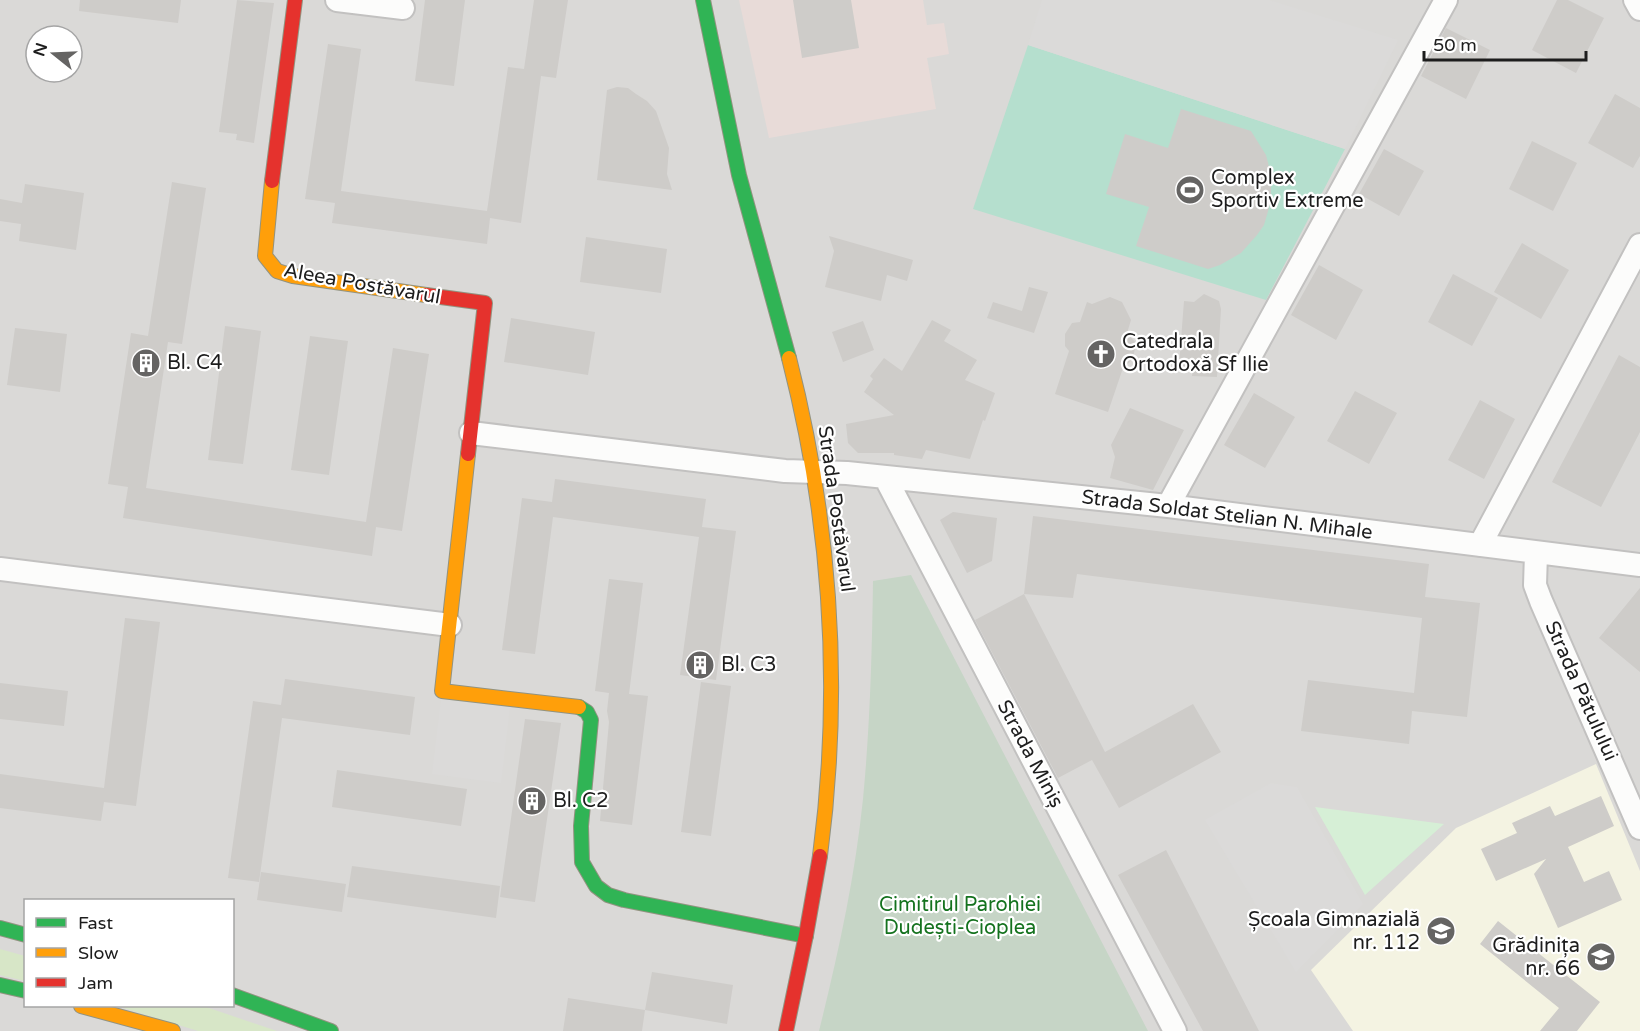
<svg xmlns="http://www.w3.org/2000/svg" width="1640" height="1031" font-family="'Varela Round',sans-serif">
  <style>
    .residential { fill: #dad9d7; fill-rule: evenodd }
    .commercial { fill: #e8dbd8 }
    .education { fill: #f4f3e2 }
    .grass { fill: #d7e6c7 }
    .cemetery { fill: #c6d5c6 }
    .park { fill: #d6efd6 }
    .pitch { fill: #b5dfce }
    .parking { fill: #dbdad9 }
    .building { fill: #ceccc9 }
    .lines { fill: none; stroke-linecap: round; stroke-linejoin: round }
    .street-casing { stroke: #c2c1c0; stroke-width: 26 }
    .fast-casing { stroke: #929380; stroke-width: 16 }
    .slow-casing { stroke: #929380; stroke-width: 16 }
    .jam-casing { stroke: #929380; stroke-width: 16 }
    .street { stroke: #fcfcfb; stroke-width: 22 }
    .fast { stroke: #30b455; stroke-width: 14 }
    .slow { stroke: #ff9f0a; stroke-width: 14 }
    .jam { stroke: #e5322d; stroke-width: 14 }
    .labels { text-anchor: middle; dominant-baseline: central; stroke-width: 4.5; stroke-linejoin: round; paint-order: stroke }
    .poi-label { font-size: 20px; fill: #1d1d1d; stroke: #fff; text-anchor: start }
    .street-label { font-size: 20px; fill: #1d1d1d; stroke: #fff }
    .park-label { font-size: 20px; fill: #14721e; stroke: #fff }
  </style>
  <rect width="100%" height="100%" fill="#ebe9e6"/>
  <path class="residential" d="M0 0H1640V1031H0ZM36 36H72V72H36ZM26 900H232V1006H26Z"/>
  <path class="commercial" d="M739 0H923L927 25 944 23 949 54 927 58 936 109 769 138Z"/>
  <path class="education" d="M1596 764 1640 871V1031H1353L1311 970 1456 828Z"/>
  <path class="grass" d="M0 949 25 956V981L0 975Z
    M117 1006H203L277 1031H198Z"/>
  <path class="cemetery" d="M911 575 1148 1031H819C838 955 855 877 863 799 870 726 872 654 873 581Z"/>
  <path class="park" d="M1315 807 1444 824 1365 895Z"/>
  <path class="pitch" d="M1028 45 1345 149 1266 300 973 209Z"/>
  <path class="parking" d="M1042 0H1269L1398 40 1345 149 1028 45Z
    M442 691 511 699 501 783 432 774Z
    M1271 783 1297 787 1363 904 1296 972 1205 820Z"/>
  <path class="building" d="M80 0H181L178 23 79 11Z
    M237 0 274 3 254 143 236 140 237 134 219 132Z
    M425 0H465L454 86 415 81Z
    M534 0H568L556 78 541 76 521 223 490 218 487 244 332 223 335 203 305 199 328 44 361 49 341 191 487 211 508 67 524 69Z
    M793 0H851L859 48 802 58Z
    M1557 0H1568L1604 18 1576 73 1532 50Z
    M1446 28 1490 50 1466 99 1421 76Z
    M617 87 628 88 636 94 647 101 656 111 669 148 667 174 672 190 597 180 607 90Z
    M1615 94 1640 108V156L1633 168 1588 143Z
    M1181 109 1251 131 1266 155 1271 174V201L1264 225 1257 235 1241 253 1220 265 1208 269 1136 246 1149 207 1106 194 1125 134 1168 148Z
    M1532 141 1577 163 1553 211 1509 189Z
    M1384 149 1424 171 1399 216 1359 194Z
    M172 182 206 188 182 344 168 342 146 488 366 522 393 348 429 354 402 531 376 527 372 556 123 518 128 487 108 484 131 333 148 336Z
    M25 184 84 193 76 250 19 241 21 224 0 221V199L22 203Z
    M829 236 913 260 907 281 887 275 881 301 825 287 834 251Z
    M586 237 667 249 661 293 580 282Z
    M1522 243 1569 270 1541 319 1494 292Z
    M1319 265 1363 290 1336 340 1291 315Z
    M1453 274 1498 298 1472 346 1428 322Z
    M1029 287 1048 292 1034 333 987 318 993 302 1022 311Z
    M1204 294 1219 301 1221 309 1217 377 1192 376 1193 367 1179 366 1184 301 1194 302Z
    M1110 297 1122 302 1131 320 1127 333 1136 343 1133 358 1129 363 1124 365 1108 412 1055 394 1069 351 1065 346V334L1072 323 1080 322 1087 302 1092 304Z
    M511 318 595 332 588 375 504 362Z
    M932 320 951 330 944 341 977 360 965 380 995 393 985 421 983 420 970 459 926 450 922 459 894 455V453H858L848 443 846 424 894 415 864 392 873 379 870 376 884 358 902 371Z
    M863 321 874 350 843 362 832 332Z
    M225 326 261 331 243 464 208 460Z
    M15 328 67 334 60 392 7 385Z
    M310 336 348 341 329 475 291 470Z
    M1619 355 1640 367V432L1601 507 1552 482Z
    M1355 391 1397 413 1369 464 1327 441Z
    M1254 393 1295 417 1265 468 1224 445Z
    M1480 400 1515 419 1484 479 1448 460Z
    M1130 408 1184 430 1153 490 1110 478 1115 457 1111 445Z
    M555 479 706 499 702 527 736 531 716 680 680 675 699 537 553 517 535 654 502 650 522 498 552 502Z
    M953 512 997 518 992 561 967 573 940 520Z
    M1033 516 1429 564 1425 597 1480 603 1467 717 1412 711 1409 744 1301 731 1308 680 1414 693 1422 618 1077 574 1073 598 1024 594Z
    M609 579 643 583 629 694 648 696 632 825 600 821 609 722 607 711 609 693 595 691Z
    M1640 588V672L1599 638Z
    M1024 594 1105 752 1193 704 1221 752 1119 808 1092 760 1058 778 975 620Z
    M125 618 160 622 136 806 104 802 101 821 0 808V774L104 788Z
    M285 679 415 697 410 735 282 718 259 882 228 878 253 701 281 705Z
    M701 682 731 686 711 836 681 832Z
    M0 683 68 691 64 726 0 719Z
    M525 719 561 723 535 902 500 897Z
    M337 770 467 789 461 826 332 807Z
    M1601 796 1614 826 1568 847 1584 882 1609 871 1622 900 1558 928 1534 874 1546 859 1496 881 1481 849 1517 833 1512 823 1550 806 1555 816Z
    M1166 850 1259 1031H1203L1118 875Z
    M352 866 500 886 496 918 347 897Z
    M261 872 346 884 342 912 257 900Z
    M1498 921 1600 1002 1577 1031H1540L1559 1008 1480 944Z
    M652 972 733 985 727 1024 645 1010Z
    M568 998 645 1010 642 1031H563Z"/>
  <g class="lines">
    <g class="street-casing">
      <path id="street" d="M337 0 403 8
        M1635 0 1640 9
        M471 433 785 471 847 473 1168 506 1640 565
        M885 477 1175 1031
        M1168 506 1446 0
        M1480 545 1640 245
        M1536 553 1535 585 1541 601 1640 828
        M0 569 450 625"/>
    </g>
    <g class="fast-casing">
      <path id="fast" d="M703 0 739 175 789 358
        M579 707 587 712 591 720 581 826 582 862 596 886 608 895 624 900 806 936
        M0 928 26 935
        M0 985 26 991
        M232 995 331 1031"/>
    </g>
    <g class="slow-casing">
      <path id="slow" d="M272 181 265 256 277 271 293 276 426 295
        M789 358C831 522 842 689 820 856
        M468 454 442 691 579 707
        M81 1006 173 1031"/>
    </g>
    <g class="jam-casing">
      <path id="jam" d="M272 181 295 0
        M426 295 485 303 468 454
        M786 1031 806 935 820 856"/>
    </g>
    <use href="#street" class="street"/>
    <use href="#fast" class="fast"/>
    <use href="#slow" class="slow"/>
    <use href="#jam" class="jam"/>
  </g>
  <defs>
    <g id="stadium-disc" transform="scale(1.5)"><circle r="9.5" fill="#656463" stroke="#fff"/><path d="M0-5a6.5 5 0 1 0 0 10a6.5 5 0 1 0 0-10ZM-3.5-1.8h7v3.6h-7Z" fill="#fff"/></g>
    <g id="church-disc" transform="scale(1.5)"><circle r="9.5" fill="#656463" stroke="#fff"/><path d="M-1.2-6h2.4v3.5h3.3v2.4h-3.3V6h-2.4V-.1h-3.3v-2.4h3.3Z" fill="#fff"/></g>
    <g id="building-disc" transform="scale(1.5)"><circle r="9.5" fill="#656463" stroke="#fff"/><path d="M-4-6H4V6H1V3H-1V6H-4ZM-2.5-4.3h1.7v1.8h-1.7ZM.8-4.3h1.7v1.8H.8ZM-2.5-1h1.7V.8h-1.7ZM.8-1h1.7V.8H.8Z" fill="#fff"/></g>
    <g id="school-disc" transform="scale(1.5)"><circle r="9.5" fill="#656463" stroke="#fff"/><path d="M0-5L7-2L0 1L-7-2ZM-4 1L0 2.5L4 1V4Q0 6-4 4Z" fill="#fff"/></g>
  </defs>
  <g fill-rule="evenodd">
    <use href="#stadium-disc" x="1190" y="190"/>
    <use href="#church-disc" x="1101" y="354"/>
    <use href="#building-disc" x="146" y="363"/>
    <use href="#building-disc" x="700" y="665"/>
    <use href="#building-disc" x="532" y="801"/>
    <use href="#school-disc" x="1441" y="931"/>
    <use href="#school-disc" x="1601" y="957"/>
  </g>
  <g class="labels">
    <g class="poi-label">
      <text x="1211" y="178">Complex<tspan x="1211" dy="23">Sportiv Extreme</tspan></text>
      <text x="1122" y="342">Catedrala<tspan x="1122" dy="23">Ortodoxă Sf Ilie</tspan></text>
      <text x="167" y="363">Bl. C4</text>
      <text x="721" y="665">Bl. C3</text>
      <text x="553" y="801">Bl. C2</text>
      <text x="1420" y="920" text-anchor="end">Școala Gimnazială<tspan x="1420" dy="23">nr. 112</tspan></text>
      <text x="1580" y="946" text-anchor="end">Grădinița<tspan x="1580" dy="23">nr. 66</tspan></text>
    </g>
    <g class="street-label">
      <text transform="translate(362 284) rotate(10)">Aleea Postăvarul</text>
      <text transform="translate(836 509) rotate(82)">Strada Postăvarul</text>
      <text transform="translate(1227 515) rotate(7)">Strada Soldat Stelian N. Mihale</text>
      <text transform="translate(1581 691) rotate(66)">Strada Pătulului</text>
      <text transform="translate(1030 754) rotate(62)">Strada Miniș</text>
    </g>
    <g class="park-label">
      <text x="960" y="905">Cimitirul Parohiei<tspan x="960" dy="23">Dudești-Cioplea</tspan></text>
    </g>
  </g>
  <rect x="24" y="899" width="210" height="108" fill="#ffffff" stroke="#a5a5a5" stroke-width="1.5"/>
  <rect x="36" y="918" width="30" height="9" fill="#30b455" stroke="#a5a5a5" stroke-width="1.5"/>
  <text x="78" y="929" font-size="18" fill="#1d1d1d">Fast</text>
  <rect x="36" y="948" width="30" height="9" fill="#ff9f0a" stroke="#a5a5a5" stroke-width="1.5"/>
  <text x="78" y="959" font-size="18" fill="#1d1d1d">Slow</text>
  <rect x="36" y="978" width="30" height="9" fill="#e5322d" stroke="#a5a5a5" stroke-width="1.5"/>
  <text x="78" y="989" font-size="18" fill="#1d1d1d">Jam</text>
  <g transform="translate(54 54) rotate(288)"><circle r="28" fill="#ffffff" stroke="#a5a5a5" stroke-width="1.5"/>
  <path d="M0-4.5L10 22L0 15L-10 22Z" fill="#656463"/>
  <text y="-9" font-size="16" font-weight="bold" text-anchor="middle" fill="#1d1d1d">N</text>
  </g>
  <path d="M1424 51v9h162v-9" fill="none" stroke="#1d1d1d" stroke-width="3"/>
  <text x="1433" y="51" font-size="18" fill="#1d1d1d" stroke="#ffffff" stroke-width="4.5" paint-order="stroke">50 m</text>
</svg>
